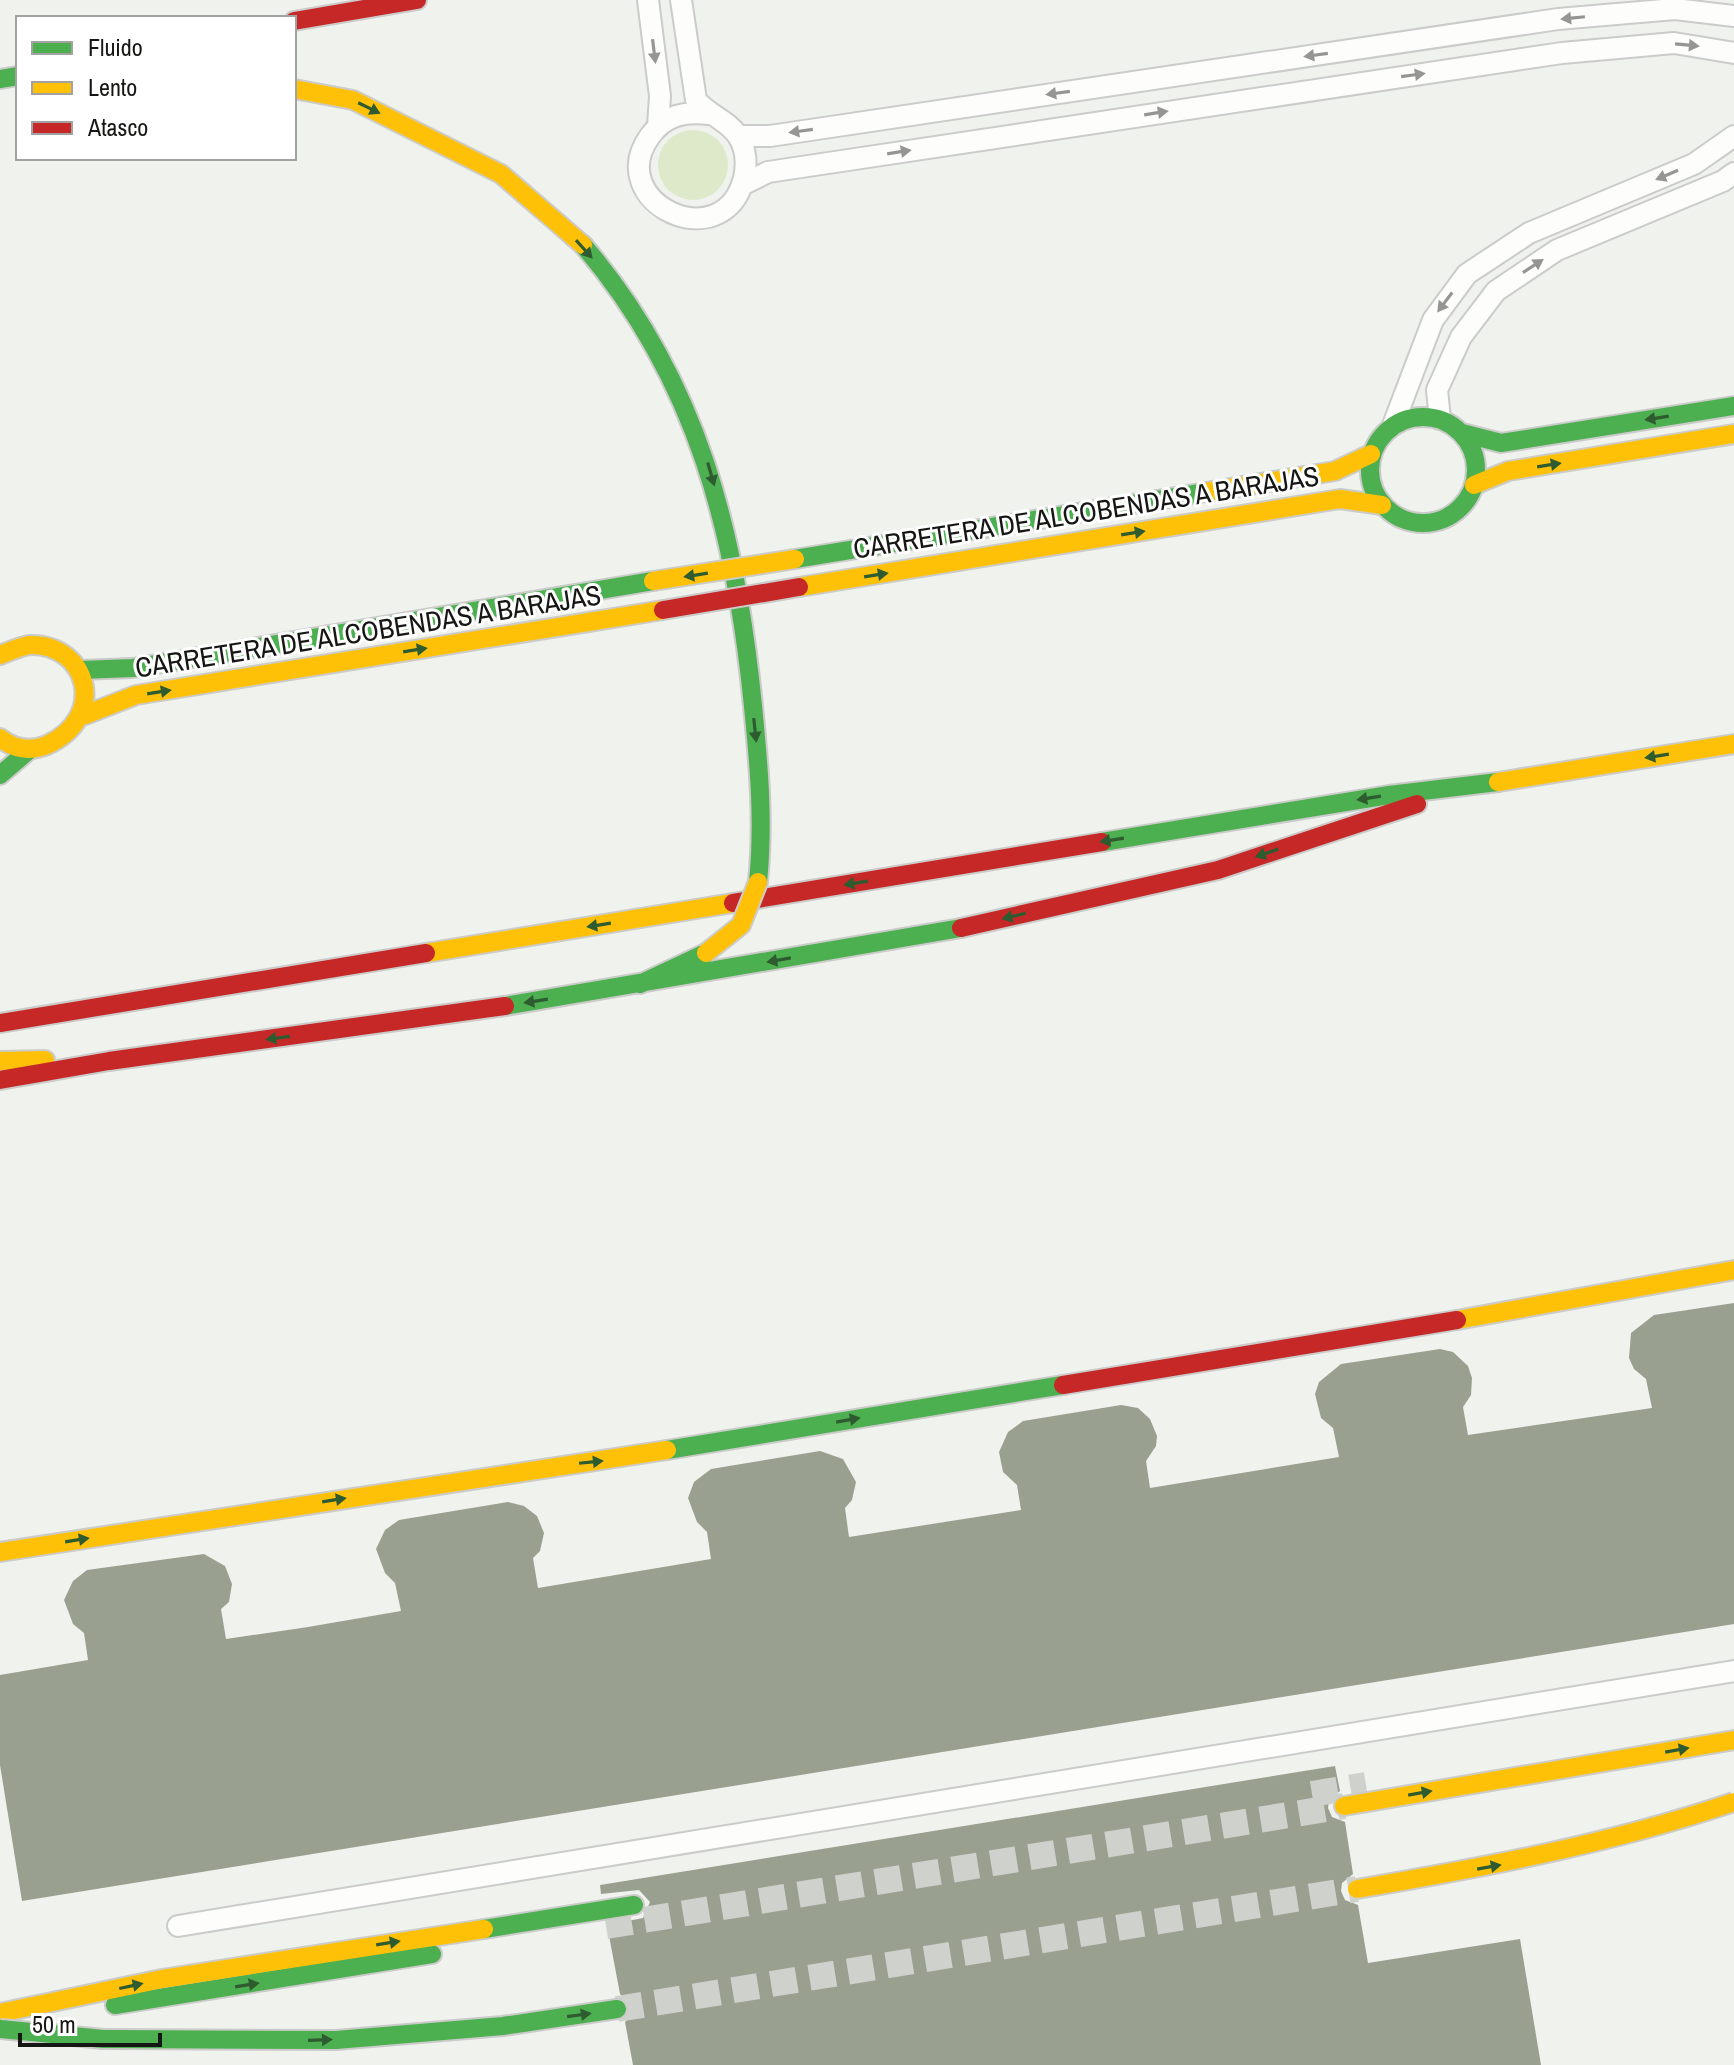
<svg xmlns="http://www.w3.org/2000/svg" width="1734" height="2065" font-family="'Archivo Narrow',sans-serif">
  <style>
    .garden { fill: #dde9c9 }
    .building { fill: #9aa090 }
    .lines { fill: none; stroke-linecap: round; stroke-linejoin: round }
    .secondary-tunnel { stroke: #cfd1cd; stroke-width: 26; stroke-dasharray: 26 13; stroke-linecap: butt }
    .street-casing { stroke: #cbccc9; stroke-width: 24 }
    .fast-casing { stroke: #cbccc9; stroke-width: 22 }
    .slow-casing { stroke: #cbccc9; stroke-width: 22 }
    .jam-casing { stroke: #cbccc9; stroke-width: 22 }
    .street { stroke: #fdfdfc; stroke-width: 20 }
    .fast { stroke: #4caf50; stroke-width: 18 }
    .slow { stroke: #ffc107; stroke-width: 18 }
    .jam { stroke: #c62828; stroke-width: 18 }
    .fast-bridge-casing { stroke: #cbccc9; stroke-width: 22; stroke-linecap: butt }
    .slow-bridge-casing { stroke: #cbccc9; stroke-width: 22; stroke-linecap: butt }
    .jam-bridge-casing { stroke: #cbccc9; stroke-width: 22; stroke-linecap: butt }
    .fast-bridge { stroke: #4caf50; stroke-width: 18 }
    .slow-bridge { stroke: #ffc107; stroke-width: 18 }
    .jam-bridge { stroke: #c62828; stroke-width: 18 }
    .oneway { fill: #959694 }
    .oneway2 { fill: #2e5b2f }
    .labels { text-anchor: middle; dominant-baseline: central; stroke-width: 6; stroke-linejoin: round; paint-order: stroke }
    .street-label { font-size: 28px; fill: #161714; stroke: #fff }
  </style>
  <rect width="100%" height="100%" fill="#f0f2ee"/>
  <path class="garden" d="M658 165a35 35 0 1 1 70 0a35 35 0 1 1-70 0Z"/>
  <path class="building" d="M1734 1303V1624L22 1901 0 1765V1675L88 1660 84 1633 73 1624 64 1600 73 1581 87 1570 204 1554 225 1566 232 1584 229 1602 221 1609 226 1639 308 1627 401 1611 395 1583 385 1573 376 1549 385 1530 399 1520 508 1502 524 1506 537 1516 544 1533 540 1551 533 1558 538 1588 711 1559 707 1532 697 1522 688 1498 694 1482 711 1469 820 1451 843 1459 856 1482 852 1500 845 1508 849 1537 1021 1510 1017 1485 1003 1472 999 1452 1008 1432 1023 1421 1121 1405 1138 1408 1150 1419 1157 1436 1156 1446 1146 1461 1150 1488 1339 1457 1333 1428 1321 1418 1315 1394 1319 1382 1341 1364 1440 1349 1453 1352 1468 1366 1472 1378 1471 1395 1463 1407 1468 1435 1652 1408 1646 1379 1634 1369 1629 1358 1631 1333 1654 1315Z
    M1335 1766 1340 1791 1329 1800 1328 1808 1332 1817 1345 1822 1353 1874 1342 1883 1341 1891 1345 1900 1358 1905 1368 1963 1520 1939 1541 2065H633L625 2022 632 2016 633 2006 620 1994 607 1925 643 1918 650 1902 639 1890 601 1894 600 1885Z"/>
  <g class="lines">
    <path class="secondary-tunnel" d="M1312 1794 1366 1785
      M606 1926 1344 1806
      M617 2009 1357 1889"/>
    <g class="street-casing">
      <path id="street" d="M648 0 660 96 658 126
        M681 0 696 100C708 115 728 120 738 136 746 148 747 164 744 178 723 260 602 202 650 136 665 115 685 111 709 114
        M738 136H770L1558 19 1675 9 1734 16
        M742 185 768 172 1562 53 1674 43 1734 53
        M1440 419 1437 390 1461 337 1496 291 1557 250 1723 181 1734 173
        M1393 425 1433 320 1467 274 1529 233 1694 164 1734 136
        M178 1926 1734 1671"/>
    </g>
    <g class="fast-casing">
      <path id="fast" d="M0 79 18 76
        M583 245C698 379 736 535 753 706 759 766 764 822 758 882
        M1370 470a53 53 0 1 1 106 0a53 53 0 1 1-106 0Z
        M1462 433 1501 443 1734 406
        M795 559 1206 492
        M80 670 133 668 653 581
        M0 775 28 751
        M1102 842 1389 795 1498 782
        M640 984 706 953
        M505 1006 961 928
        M667 1450 1063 1385
        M484 1929 634 1905
        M115 2005 432 1954
        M103 2039 336 2040 503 2026 617 2009"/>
    </g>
    <g class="slow-casing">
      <path id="slow" d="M294 89 353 100 501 174 583 245
        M1474 485 1508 471 1734 434
        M1206 492 1335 471 1371 454
        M799 587 1340 499 1382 505
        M0 655C9 652 20 646 30 645 89 644 108 717 47 745 30 752 14 749 0 738
        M85 715 136 695 663 610
        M1498 782 1734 744
        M426 953 733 903
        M0 1061 45 1060
        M1457 1320 1734 1270
        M0 1552 667 1450
        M1344 1806 1734 1740
        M0 2013 162 1979 484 1929"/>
    </g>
    <g class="jam-casing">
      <path id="jam" d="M294 21 417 0
        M733 903 1102 842
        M961 928 1218 870 1417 804
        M0 1023 426 953
        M0 1080 109 1061 505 1006
        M1063 1385 1457 1320"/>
    </g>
    <use href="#street" class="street"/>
    <use href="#fast" class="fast"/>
    <use href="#slow" class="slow"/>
    <use href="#jam" class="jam"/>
    <g class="fast-bridge-casing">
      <path id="fast-bridge" d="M0 2029 103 2039"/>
    </g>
    <g class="slow-bridge-casing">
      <path id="slow-bridge" d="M653 581 795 559
        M706 953 741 925 758 882
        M1357 1889C1485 1867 1610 1844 1734 1802"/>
    </g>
    <g class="jam-bridge-casing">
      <path id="jam-bridge" d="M663 610 799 587"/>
    </g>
    <use href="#fast-bridge" class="fast-bridge"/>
    <use href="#slow-bridge" class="slow-bridge"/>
    <use href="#jam-bridge" class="jam-bridge"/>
  </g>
  <defs><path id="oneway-solid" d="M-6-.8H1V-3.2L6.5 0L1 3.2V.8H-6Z" transform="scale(2)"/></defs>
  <g class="oneway">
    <use href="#oneway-solid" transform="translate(1573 18) rotate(174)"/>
    <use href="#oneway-solid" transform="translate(1687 45) rotate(5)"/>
    <use href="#oneway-solid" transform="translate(654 51) rotate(83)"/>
    <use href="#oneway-solid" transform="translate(1316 55) rotate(172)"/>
    <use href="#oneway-solid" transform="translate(1413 75) rotate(-8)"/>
    <use href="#oneway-solid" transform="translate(1058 93) rotate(172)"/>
    <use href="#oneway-solid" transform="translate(1156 113) rotate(-9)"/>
    <use href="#oneway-solid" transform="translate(801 131) rotate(172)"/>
    <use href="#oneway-solid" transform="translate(899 152) rotate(-9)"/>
    <use href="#oneway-solid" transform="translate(1667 175) rotate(157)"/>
    <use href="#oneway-solid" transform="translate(1533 266) rotate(-33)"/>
    <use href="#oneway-solid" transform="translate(1445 302) rotate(127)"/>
  </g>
  <g class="oneway2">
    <use href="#oneway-solid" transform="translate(369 108) rotate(26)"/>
    <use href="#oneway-solid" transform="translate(584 249) rotate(48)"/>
    <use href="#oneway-solid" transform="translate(1657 418) rotate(171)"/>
    <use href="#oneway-solid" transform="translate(1549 465) rotate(-9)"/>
    <use href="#oneway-solid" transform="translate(711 474) rotate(74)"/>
    <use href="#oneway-solid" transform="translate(1133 533) rotate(-9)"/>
    <use href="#oneway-solid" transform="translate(696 575) rotate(171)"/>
    <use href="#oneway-solid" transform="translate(876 575) rotate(-9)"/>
    <use href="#oneway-solid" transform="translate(415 650) rotate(-9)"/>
    <use href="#oneway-solid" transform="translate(159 692) rotate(-9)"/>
    <use href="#oneway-solid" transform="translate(755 730) rotate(84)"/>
    <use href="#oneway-solid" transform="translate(1657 756) rotate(171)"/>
    <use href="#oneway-solid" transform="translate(1369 798) rotate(171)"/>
    <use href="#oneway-solid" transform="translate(1112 840) rotate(171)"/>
    <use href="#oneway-solid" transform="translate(1267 853) rotate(161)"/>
    <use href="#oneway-solid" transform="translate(856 883) rotate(171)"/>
    <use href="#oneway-solid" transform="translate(1014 916) rotate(167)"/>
    <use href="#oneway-solid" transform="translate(599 925) rotate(171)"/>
    <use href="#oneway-solid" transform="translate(779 960) rotate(170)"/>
    <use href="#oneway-solid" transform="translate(536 1001) rotate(171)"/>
    <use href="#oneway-solid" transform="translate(278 1038) rotate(172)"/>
    <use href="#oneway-solid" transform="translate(848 1420) rotate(-10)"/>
    <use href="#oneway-solid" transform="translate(591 1462) rotate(-6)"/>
    <use href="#oneway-solid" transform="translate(334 1500) rotate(-9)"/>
    <use href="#oneway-solid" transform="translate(77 1540) rotate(-9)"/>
    <use href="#oneway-solid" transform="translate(1677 1750) rotate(-10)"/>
    <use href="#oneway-solid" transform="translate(1420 1793) rotate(-10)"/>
    <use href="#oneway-solid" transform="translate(1489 1867) rotate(-10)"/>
    <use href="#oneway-solid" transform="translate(388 1943) rotate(-9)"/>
    <use href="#oneway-solid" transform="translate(247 1985) rotate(-9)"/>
    <use href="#oneway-solid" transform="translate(131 1986) rotate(-12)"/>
    <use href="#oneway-solid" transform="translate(579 2015) rotate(-8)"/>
    <use href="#oneway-solid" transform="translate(320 2040) rotate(-2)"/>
  </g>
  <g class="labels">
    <g class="street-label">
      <text transform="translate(1086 512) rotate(-9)">CARRETERA DE ALCOBENDAS A BARAJAS</text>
      <text transform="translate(368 631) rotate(-9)">CARRETERA DE ALCOBENDAS A BARAJAS</text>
    </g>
  </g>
  <rect x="16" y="16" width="280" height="144" fill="#ffffff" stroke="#a2a2a1" stroke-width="2"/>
  <rect x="32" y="42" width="40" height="12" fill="#4caf50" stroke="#a2a2a1" stroke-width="2"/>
  <text x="88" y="56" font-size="24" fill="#161714">Fluido</text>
  <rect x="32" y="82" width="40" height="12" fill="#ffc107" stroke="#a2a2a1" stroke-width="2"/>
  <text x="88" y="96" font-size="24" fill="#161714">Lento</text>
  <rect x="32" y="122" width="40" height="12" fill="#c62828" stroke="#a2a2a1" stroke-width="2"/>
  <text x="88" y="136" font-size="24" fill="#161714">Atasco</text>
  <path d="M20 2033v12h140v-12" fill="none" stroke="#161714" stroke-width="4"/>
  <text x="32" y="2033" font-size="24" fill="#161714" stroke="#ffffff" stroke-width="6" paint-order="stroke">50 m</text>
</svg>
